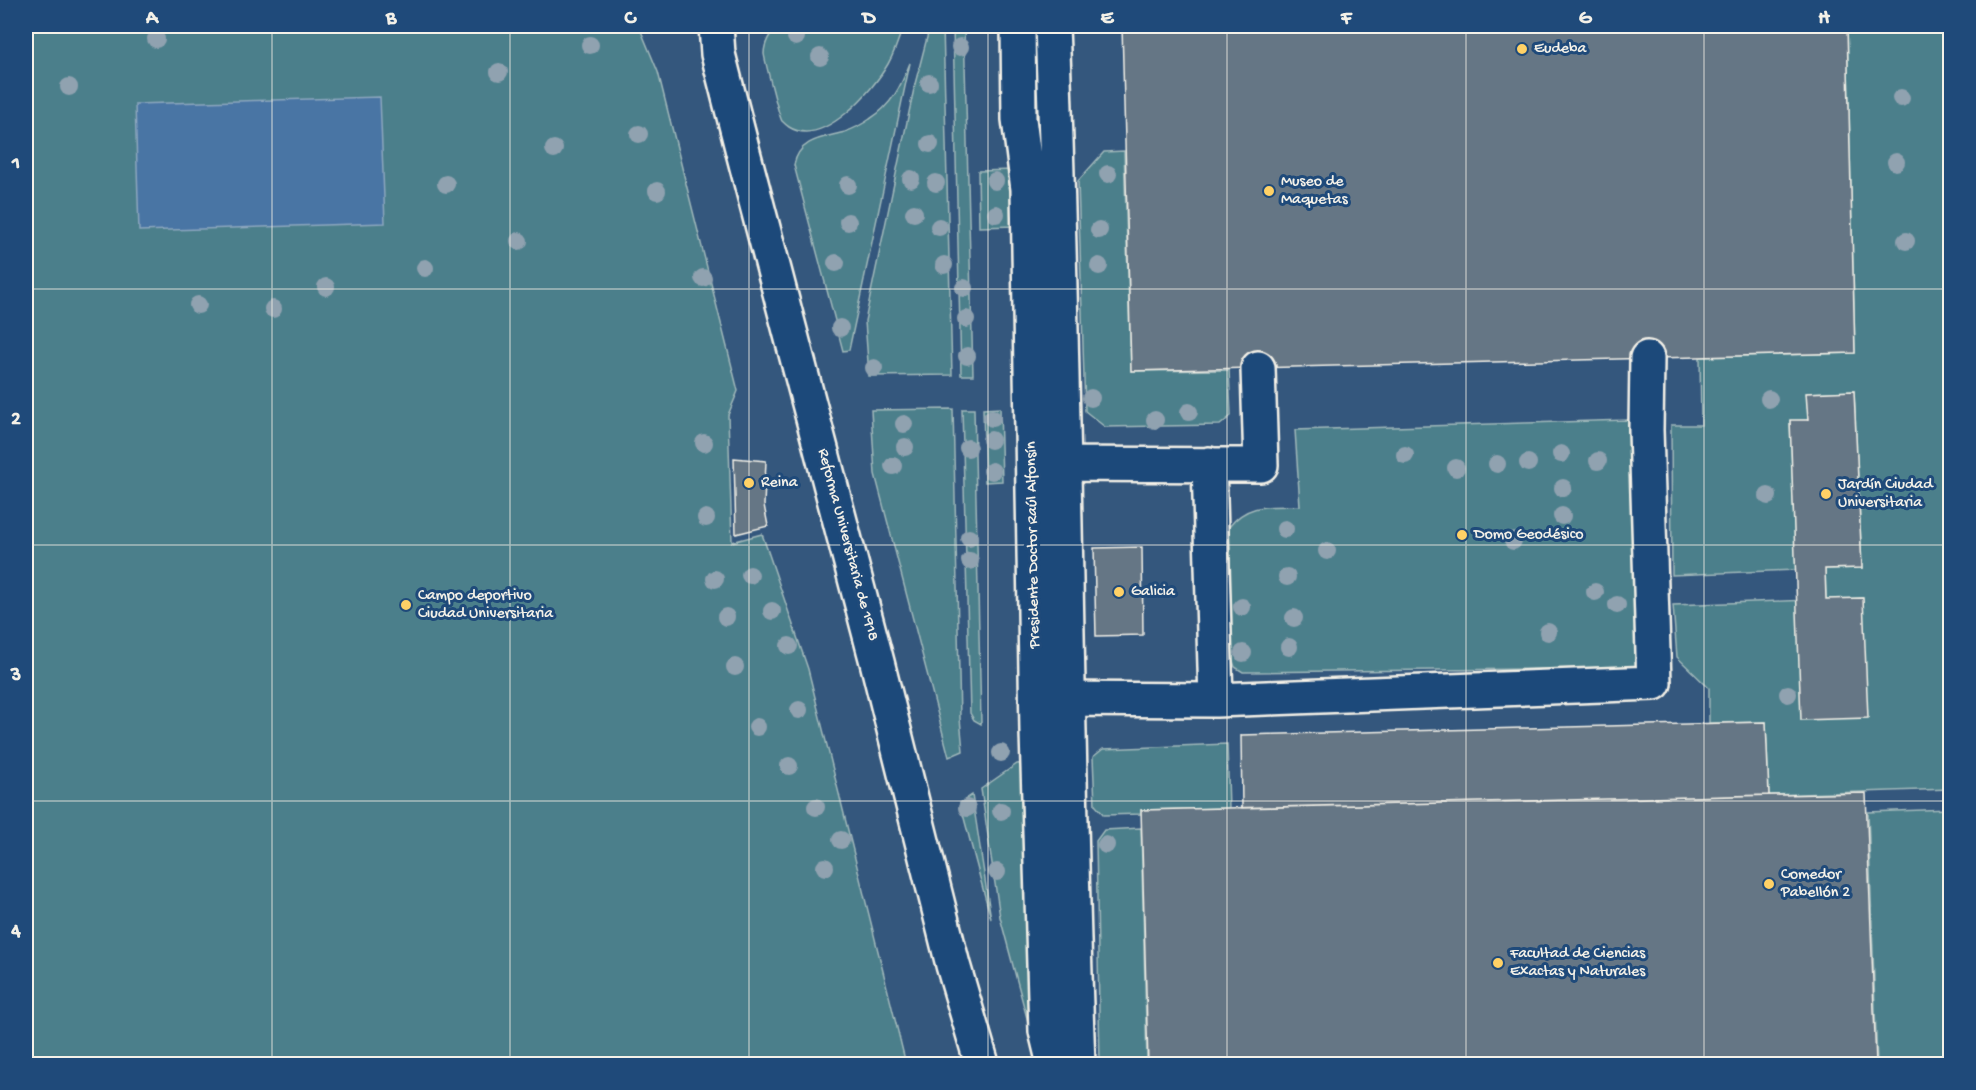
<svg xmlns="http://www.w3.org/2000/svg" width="1976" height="1090" font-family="'Gochi Hand',sans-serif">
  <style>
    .green { fill: #4c7f8b; stroke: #a0b8ba; stroke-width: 1.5 }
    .water { fill: #4975a4; stroke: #8da7bf; stroke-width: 1.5 }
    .building { fill: #657685; stroke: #f4f1e8; stroke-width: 1.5 }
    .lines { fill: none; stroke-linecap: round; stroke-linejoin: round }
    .minor-casing { stroke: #f4f1e8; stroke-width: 38 }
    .minor { stroke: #1f4a7a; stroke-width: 33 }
    .tree { fill: #90a2b0 }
    .grid { fill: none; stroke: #f4f1e8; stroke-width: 1.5; stroke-opacity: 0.55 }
    .poi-dot { fill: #ffd166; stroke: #1f4a7a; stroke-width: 2 }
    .labels { text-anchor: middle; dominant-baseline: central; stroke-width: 6; stroke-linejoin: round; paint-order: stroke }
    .poi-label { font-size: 16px; fill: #f4f1e8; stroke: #1f4a7a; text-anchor: start }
    .street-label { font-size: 16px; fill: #f4f1e8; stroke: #1f4a7a }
    .neatline { fill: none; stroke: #f4f1e8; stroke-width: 2 }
    .grid-label { font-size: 20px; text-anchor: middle; font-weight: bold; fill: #f4f1e8 }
  </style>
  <rect width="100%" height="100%" fill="#34577d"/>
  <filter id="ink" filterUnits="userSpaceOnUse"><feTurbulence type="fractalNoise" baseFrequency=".0167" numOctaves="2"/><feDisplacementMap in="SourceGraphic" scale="12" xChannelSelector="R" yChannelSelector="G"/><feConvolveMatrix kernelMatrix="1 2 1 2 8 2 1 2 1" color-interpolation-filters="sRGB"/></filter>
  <g filter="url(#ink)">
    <path class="green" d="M26 26H639L658 72 738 391 728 415 732 542 762 534 808 669 906 1064H26Z
      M777 26H903C899 39 895 52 888 64 873 90 823 149 789 127 786 125 784 123 782 121 779 117 765 60 764 54 764 44 770 33 777 26Z
      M930 26H943L952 375 869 376 865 321 915 84Z
      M953 26H964L973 375H961Z
      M1847 26H1950V789L1769 795 1766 722 1709 723V688L1677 657 1673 605 1863 598 1826 599 1825 569 1862 568 1854 391 1807 393 1808 420 1790 421 1796 570 1672 575 1671 425H1701L1700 357 1855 353Z
      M910 63 849 350 843 351 794 165C799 139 823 138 845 132 853 129 863 124 870 119 892 105 901 86 910 63Z
      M1124 151 1131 371 1229 370 1231 416 1220 425 1105 427 1085 411 1078 181 1104 152Z
      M1014 170 1015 226 979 227 978 171Z
      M1000 408 1002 481 985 482 983 409Z
      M953 409 960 718 963 751 949 757 875 474 871 410Z
      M962 409H974L981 724 974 720 970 713Z
      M1628 420 1641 668 1243 672 1235 667 1232 658 1229 527C1248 502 1271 507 1300 506L1295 430Z
      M1227 744 1229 808 1141 810V814L1104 815 1095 805 1093 757 1103 749Z
      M1027 763 1032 1037 1000 917 981 789 1017 764Z
      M972 795 991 919 960 803Z
      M1950 809V1064H1877L1868 812Z
      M1141 828 1147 1064H1100L1096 841 1104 830Z"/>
    <path class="water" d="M380 97 385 223 139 231 135 104Z"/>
    <path class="building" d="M1122 26H1847L1855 353 1131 371Z
      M1854 391 1862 568 1825 569 1826 599 1863 598 1868 718 1801 720 1790 420H1808L1806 393Z
      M734 458 766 461 764 505 768 526 736 534Z
      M1142 547 1143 635 1096 636 1094 548Z
      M1766 722 1769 795 1242 808 1241 735Z
      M1866 793 1876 1064H1148L1141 810Z"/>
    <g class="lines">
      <g class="minor-casing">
        <path id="minor" d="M716 26 718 54 743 152 877 662 953 965 982 1064
          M1018 26 1019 119 1028 189 1037 732 1046 1031 1054 1064
          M1052 26C1066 372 1065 718 1078 1064
          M1042 464 1261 465 1258 368
          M1209 464 1216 700
          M1047 699 1216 700 1654 683 1646 430 1647 358"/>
      </g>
      <use href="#minor" class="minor"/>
    </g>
    <g class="tree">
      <circle cx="796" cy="37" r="9"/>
      <circle cx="156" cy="39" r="9"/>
      <circle cx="590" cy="45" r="9"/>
      <circle cx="960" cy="47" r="9"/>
      <circle cx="820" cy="57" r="9"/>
      <circle cx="499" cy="72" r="9"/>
      <circle cx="929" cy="83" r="9"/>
      <circle cx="69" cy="87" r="9"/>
      <circle cx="1901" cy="98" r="9"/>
      <circle cx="639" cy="134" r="9"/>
      <circle cx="930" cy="144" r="9"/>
      <circle cx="554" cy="149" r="9"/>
      <circle cx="1896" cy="162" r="9"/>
      <circle cx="1108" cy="174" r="9"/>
      <circle cx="911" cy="179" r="9"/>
      <circle cx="995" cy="181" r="9"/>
      <circle cx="936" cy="183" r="9"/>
      <circle cx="446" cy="184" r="9"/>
      <circle cx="848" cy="185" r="9"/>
      <circle cx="657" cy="191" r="9"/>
      <circle cx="914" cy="213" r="9"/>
      <circle cx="996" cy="214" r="9"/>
      <circle cx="848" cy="222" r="9"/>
      <circle cx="939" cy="227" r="9"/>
      <circle cx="1099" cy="230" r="9"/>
      <circle cx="519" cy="241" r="9"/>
      <circle cx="1906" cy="241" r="9"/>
      <circle cx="836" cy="263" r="9"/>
      <circle cx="944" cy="265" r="9"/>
      <circle cx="1099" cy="266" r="9"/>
      <circle cx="425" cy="268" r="9"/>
      <circle cx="703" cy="278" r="9"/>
      <circle cx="326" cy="287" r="9"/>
      <circle cx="964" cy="288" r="9"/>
      <circle cx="198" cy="305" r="9"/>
      <circle cx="273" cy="309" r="9"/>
      <circle cx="966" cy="319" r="9"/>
      <circle cx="840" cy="328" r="9"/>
      <circle cx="967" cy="356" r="9"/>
      <circle cx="874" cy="368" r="9"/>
      <circle cx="1091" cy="398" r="9"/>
      <circle cx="1769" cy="399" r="9"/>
      <circle cx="1189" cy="412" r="9"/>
      <circle cx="992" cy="418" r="9"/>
      <circle cx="1155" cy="420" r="9"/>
      <circle cx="904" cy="424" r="9"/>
      <circle cx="991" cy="440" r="9"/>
      <circle cx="704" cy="443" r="9"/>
      <circle cx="905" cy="447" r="9"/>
      <circle cx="968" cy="448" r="9"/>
      <circle cx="1561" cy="454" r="9"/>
      <circle cx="1405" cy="455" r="9"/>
      <circle cx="1598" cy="461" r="9"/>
      <circle cx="1528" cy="463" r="9"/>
      <circle cx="1497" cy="464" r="9"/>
      <circle cx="893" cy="466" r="9"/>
      <circle cx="1456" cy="468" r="9"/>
      <circle cx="992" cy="471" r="9"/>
      <circle cx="1563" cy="488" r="9"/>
      <circle cx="1768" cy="496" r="9"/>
      <circle cx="1562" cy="516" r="9"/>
      <circle cx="706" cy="518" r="9"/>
      <circle cx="1285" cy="529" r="9"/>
      <circle cx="969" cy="538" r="9"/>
      <circle cx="1513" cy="541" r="9"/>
      <circle cx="1327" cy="551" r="9"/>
      <circle cx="970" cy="561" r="9"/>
      <circle cx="750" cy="575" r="9"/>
      <circle cx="1287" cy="577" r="9"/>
      <circle cx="715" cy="579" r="9"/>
      <circle cx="1595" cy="592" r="9"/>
      <circle cx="1617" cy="605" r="9"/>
      <circle cx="1242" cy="607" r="9"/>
      <circle cx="772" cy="611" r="9"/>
      <circle cx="726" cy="617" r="9"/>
      <circle cx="1294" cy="618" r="9"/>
      <circle cx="1548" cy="632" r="9"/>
      <circle cx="789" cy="646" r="9"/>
      <circle cx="1289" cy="647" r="9"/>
      <circle cx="1243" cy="653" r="9"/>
      <circle cx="735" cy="667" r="9"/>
      <circle cx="1788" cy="694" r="9"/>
      <circle cx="799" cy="710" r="9"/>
      <circle cx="757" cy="727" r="9"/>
      <circle cx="1001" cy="753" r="9"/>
      <circle cx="789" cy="766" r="9"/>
      <circle cx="816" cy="807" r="9"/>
      <circle cx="967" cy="808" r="9"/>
      <circle cx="1001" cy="811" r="9"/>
      <circle cx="841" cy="840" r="9"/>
      <circle cx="1106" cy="845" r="9"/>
      <circle cx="825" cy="867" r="9"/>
      <circle cx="997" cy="872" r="9"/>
    </g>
  </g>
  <path class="grid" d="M272 26V1064M510 26V1064M749 26V1064M988 26V1064M1227 26V1064M1466 26V1064M1704 26V1064M26 289H1950M26 545H1950M26 801H1950"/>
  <g class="poi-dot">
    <circle cx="1522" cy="49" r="6"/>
    <circle cx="1269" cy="191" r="6"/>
    <circle cx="749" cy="483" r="6"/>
    <circle cx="1826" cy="494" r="6"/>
    <circle cx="1462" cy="535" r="6"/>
    <circle cx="1119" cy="592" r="6"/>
    <circle cx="406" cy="605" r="6"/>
    <circle cx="1769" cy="884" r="6"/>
    <circle cx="1498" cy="963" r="6"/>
  </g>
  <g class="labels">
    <g class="poi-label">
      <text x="1534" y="49">Eudeba</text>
      <text x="1281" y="182">Museo de<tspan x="1281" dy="18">Maquetas</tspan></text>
      <text x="761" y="483">Reina</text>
      <text x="1838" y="485">Jardín Ciudad<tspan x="1838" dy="18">Universitaria</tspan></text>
      <text x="1474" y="535">Domo Geodésico</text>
      <text x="1131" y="592">Galicia</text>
      <text x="418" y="596">Campo deportivo<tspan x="418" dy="18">Ciudad Universitaria</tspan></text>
      <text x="1781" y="875">Comedor<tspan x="1781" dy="18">Pabellón 2</tspan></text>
      <text x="1510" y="954">Facultad de Ciencias<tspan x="1510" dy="18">Exactas y Naturales</tspan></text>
    </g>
    <g class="street-label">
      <text transform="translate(847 545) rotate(75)">Reforma Universitaria de 1918</text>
      <text transform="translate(1034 545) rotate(-91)">Presidente Doctor Raúl Alfonsín</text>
    </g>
  </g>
  <rect width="1976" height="1090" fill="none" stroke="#1f4a7a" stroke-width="66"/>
  <rect x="33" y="33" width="1910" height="1024" class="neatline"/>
  <g class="grid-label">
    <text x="152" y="23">A</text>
    <text x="391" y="23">B</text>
    <text x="630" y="23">C</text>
    <text x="869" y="23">D</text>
    <text x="1107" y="23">E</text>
    <text x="1346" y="23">F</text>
    <text x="1585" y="23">G</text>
    <text x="1824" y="23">H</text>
    <text x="16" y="168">1</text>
    <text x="16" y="424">2</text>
    <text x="16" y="680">3</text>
    <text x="16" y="936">4</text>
  </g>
</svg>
